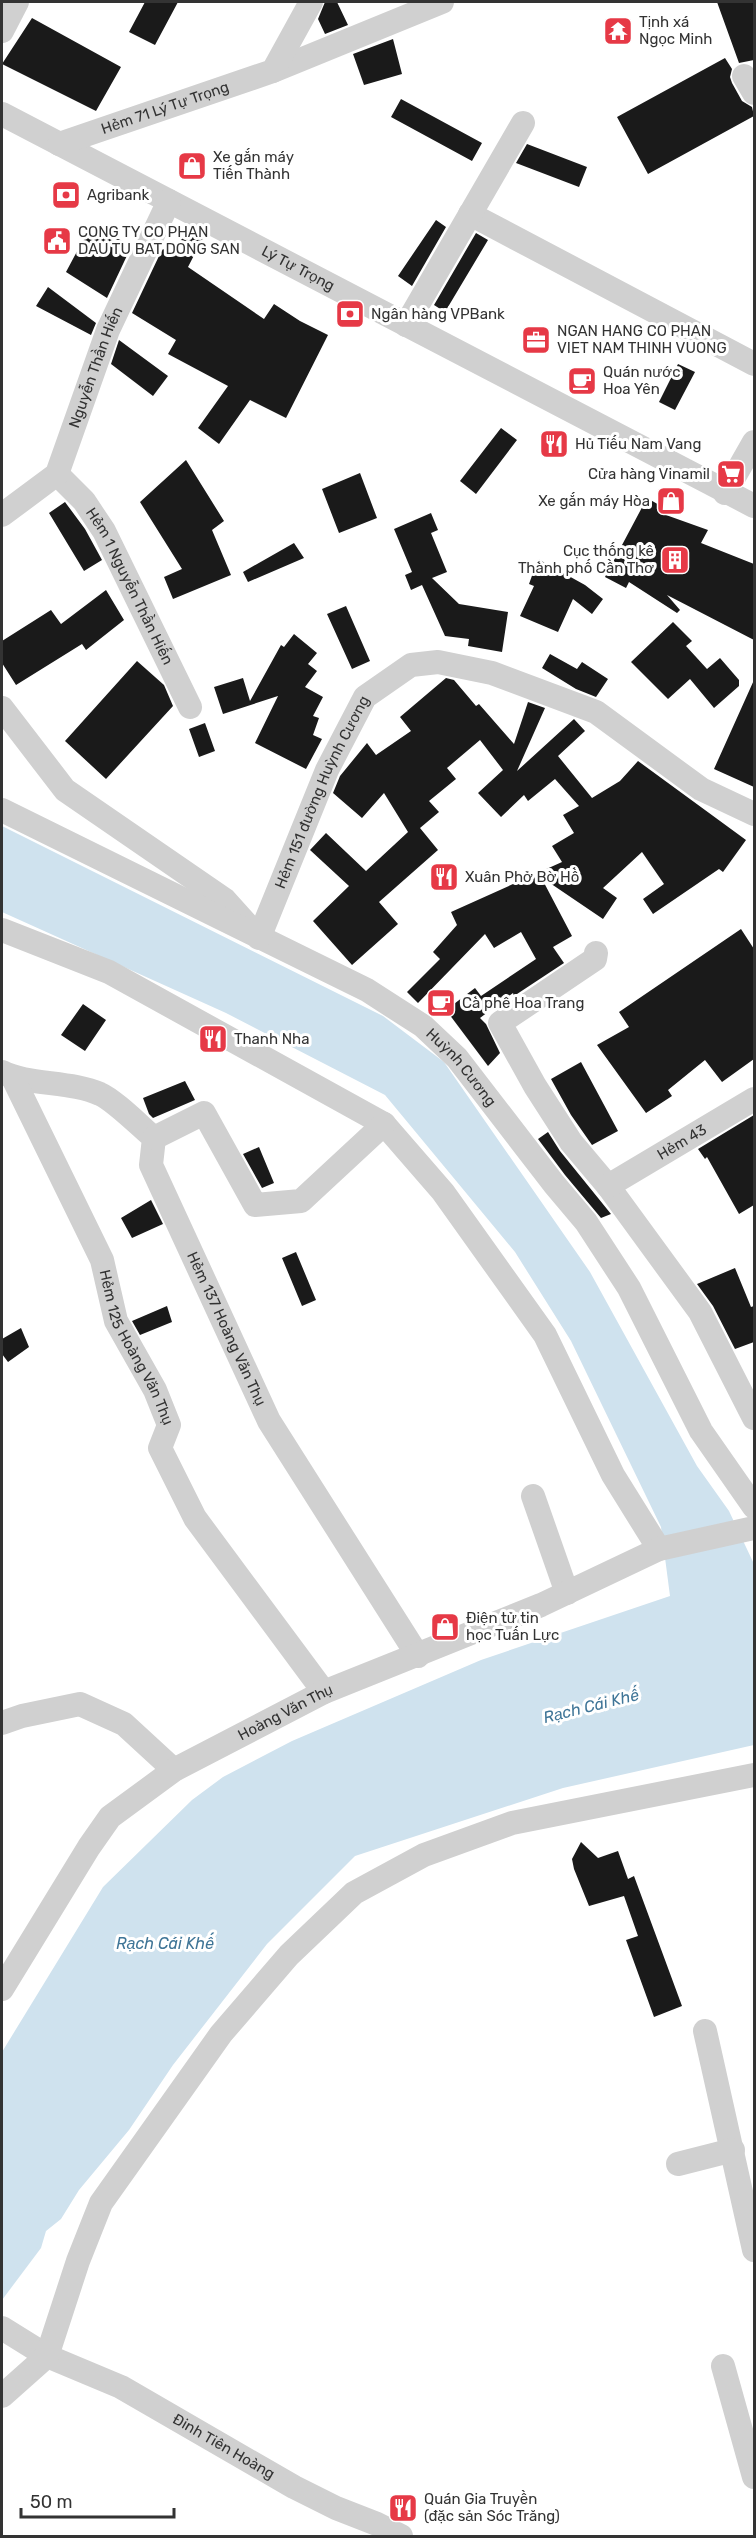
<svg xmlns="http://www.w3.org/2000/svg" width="756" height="2538" font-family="Rubik,sans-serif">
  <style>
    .water { fill: #cfe2ee }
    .building { fill: #1a1a1a }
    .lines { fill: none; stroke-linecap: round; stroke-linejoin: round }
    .minor { stroke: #d0d0d0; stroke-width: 24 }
    .labels { text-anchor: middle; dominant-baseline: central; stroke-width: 6; stroke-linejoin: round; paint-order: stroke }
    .poi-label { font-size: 15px; fill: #333; stroke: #fff; text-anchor: start }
    .street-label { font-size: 15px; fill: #333; stroke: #fff }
    .water-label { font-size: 16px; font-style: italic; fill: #3f7597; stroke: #fff }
  </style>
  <rect width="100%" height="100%" fill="#fff"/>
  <path class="water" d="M2 826 383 1016 444 1062 590 1272 697 1466 729 1511 754 1564V1745L563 1788 355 1856 267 1944 173 2065 129 2130 79 2190 61 2219 46 2231 41 2248 2 2300V2052L103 1887 192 1800 223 1777 292 1741 481 1660 670 1596 661 1527 571 1341 515 1252 385 1095 226 1013 2 912Z"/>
  <path class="building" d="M145 2H178L155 45 129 32Z
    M325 2H337L348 25 325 34 318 19Z
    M717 2H754V60L739 63Z
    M32 18 121 67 96 111 2 64Z
    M393 39 402 74 364 85 353 54Z
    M725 58 732 69 730 77 732 83 742 101 752 107 754 116 648 174 617 117Z
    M401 99 482 143 472 161 391 117Z
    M527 144 587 167 579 187 516 163Z
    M436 220 446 227 412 286 398 276Z
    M90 227 132 245 107 298 66 272Z
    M187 227 204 236 188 267 264 319 274 304 300 321 328 335 286 418 250 400 219 444 198 428 228 386 168 354 176 340 132 313 159 256 163 249 173 255Z
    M476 233 488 240 445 312 434 305Z
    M48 287 96 323 91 335 36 306Z
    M119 340 168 376 153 396 111 364Z
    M678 364 695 372 675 410 659 402Z
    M501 428 517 440 476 494 460 481Z
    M186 460 224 521 212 530 231 575 173 599 164 577 182 569 140 502Z
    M360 473 377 518 339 533 322 489Z
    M647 498 668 510 666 515 708 530 701 543 754 564V640L667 595 680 610 677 613 629 582 626 588 605 577Z
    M65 502 85 529 102 560 84 571 49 513Z
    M431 513 438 530 431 533 447 572 432 578 459 604 508 612 502 652 468 646 469 639 445 636 422 585 411 590 405 575 412 572 394 529Z
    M294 543 304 558 248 582 243 572Z
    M538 559 585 585 603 599 592 614 573 599 558 632 520 616 534 586 529 584Z
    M106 590 124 620 86 650 82 644 16 685 2 663V641L51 610 61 624Z
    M346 606 370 661 352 669 327 614Z
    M673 622 692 641 686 646 707 669 720 658 739 680V686L714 708 690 679 668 699 631 662Z
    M294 634 317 653 308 664 317 671 305 687 323 697 313 716 319 718 313 735 322 739 306 769 255 743 278 696 223 714 214 687 243 678 250 701 281 645 284 647Z
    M550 654 577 669 582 662 608 679 596 697 576 689 542 668Z
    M137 661 164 685 173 706 106 779 65 741Z
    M446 678 454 680 476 706 479 704 514 744 528 702 545 708 517 771 574 719 585 731 558 756 592 798 620 781 638 761 746 840 723 872 719 869 653 914 643 899 664 884 642 852 603 888 617 898 603 919 541 877 572 936 553 947 564 963 514 996 513 993 480 1018 486 1024 500 1053 488 1066 446 1010 475 988 481 996 536 959 521 932 494 948 485 934 418 1003 407 992 440 959 433 952 457 925 451 912 562 862 552 846 574 833 563 815 579 806 555 779 528 801 524 795 501 817 478 793 503 770 480 740 447 768 456 779 429 801 439 812 420 828 438 850 379 902 398 924 352 965 313 921 349 886 310 850 326 833 366 871 408 832 384 793 362 818 333 793 340 776 367 743 376 755 411 731 400 717Z
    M754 680V787L714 769Z
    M205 723 215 751 199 757 189 729Z
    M741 929 754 949V1059L722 1082 705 1060 668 1090 672 1096 646 1113 597 1045 629 1027 619 1012Z
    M83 1004 106 1020 85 1051 61 1035Z
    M581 1062 618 1131 592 1145 571 1115 551 1079Z
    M185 1081 195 1100 153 1118 149 1114 143 1098Z
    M754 1115V1205L739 1214 707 1157 705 1159 698 1149Z
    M548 1132 560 1151 611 1214 601 1218 565 1175 538 1139Z
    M259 1147 274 1183 262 1188 243 1154Z
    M151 1200 163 1224 132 1238 121 1218Z
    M296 1252 316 1300 302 1306 282 1258Z
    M735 1268 751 1307 754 1306V1342L735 1349 713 1306 697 1284Z
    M167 1306 172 1322 140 1335 132 1321Z
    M21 1328 29 1347 8 1362 2 1354V1339Z
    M581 1842 598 1858 618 1851 628 1879 634 1876 682 2006 654 2017 626 1940 638 1936 624 1896 589 1906 574 1869 572 1859Z"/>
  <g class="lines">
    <g class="minor">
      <path d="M2 31 17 2"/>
      <path d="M273 71 442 2"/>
      <path d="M744 76 754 93"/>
      <path id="s1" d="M2 114 754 506"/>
      <path id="s2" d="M59 144 273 71 311 2"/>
      <path d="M470 214 754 364"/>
      <path d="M406 325 523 123"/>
      <path id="s3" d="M57 474 84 501 104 531 190 707"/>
      <path d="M725 493 754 442"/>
      <path id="s4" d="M2 515 57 474 108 330 169 201"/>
      <path d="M2 708 65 790 225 900 252 930"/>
      <path id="s5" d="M2 810 367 990 423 1026 457 1058 554 1184 586 1222 629 1288 701 1431 754 1507"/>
      <path d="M2 930 109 972 384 1124 443 1192 545 1335 613 1475 659 1549"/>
      <path id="s6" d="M259 938 327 770 365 697 411 665 438 662 492 673 596 712 701 789 754 814"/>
      <path d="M596 953 595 959 500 1023 535 1086 571 1142 608 1186 700 1312 754 1418"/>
      <path id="s7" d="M2 1072C27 1085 72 1081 100 1094 114 1100 141 1127 154 1138L151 1165 269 1421 418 1656"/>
      <path id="s8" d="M13 1078 102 1260 116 1321 155 1390 169 1425 160 1448 195 1518 324 1692"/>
      <path d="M154 1138 204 1113 255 1205 301 1201 384 1124"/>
      <path id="s9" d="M608 1186 754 1099"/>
      <path d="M533 1496 567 1593"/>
      <path d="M2 1723 22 1716 80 1704 124 1724 174 1770"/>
      <path id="s10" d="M2 1989 89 1847 110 1817 174 1770 324 1692 541 1605 659 1549 754 1528"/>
      <path d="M705 2031 754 2250"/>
      <path d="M678 2164 733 2150"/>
      <path id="s11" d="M2 2328 47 2356 121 2387 294 2487 336 2508 377 2524 401 2536"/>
      <path d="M723 2366 754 2477"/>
      <path d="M2 2396 47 2356 78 2261 101 2203 221 2034 289 1955 354 1893 424 1855 512 1823 754 1775"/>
    </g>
  </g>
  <defs>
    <g id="temple-square" transform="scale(1.5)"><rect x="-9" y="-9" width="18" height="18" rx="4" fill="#e63946" stroke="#fff"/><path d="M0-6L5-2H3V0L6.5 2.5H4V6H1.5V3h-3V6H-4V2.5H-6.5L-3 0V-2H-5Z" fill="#fff"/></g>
    <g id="shop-square" transform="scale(1.5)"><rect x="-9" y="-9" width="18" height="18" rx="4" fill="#e63946" stroke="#fff"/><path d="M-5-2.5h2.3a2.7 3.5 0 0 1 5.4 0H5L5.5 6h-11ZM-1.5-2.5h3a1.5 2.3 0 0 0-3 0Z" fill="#fff"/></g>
    <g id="bank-square" transform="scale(1.5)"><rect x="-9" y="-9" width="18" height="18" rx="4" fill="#e63946" stroke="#fff"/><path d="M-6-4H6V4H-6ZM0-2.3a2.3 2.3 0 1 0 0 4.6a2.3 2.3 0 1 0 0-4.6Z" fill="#fff"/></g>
    <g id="civic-square" transform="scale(1.5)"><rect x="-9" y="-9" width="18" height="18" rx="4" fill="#e63946" stroke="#fff"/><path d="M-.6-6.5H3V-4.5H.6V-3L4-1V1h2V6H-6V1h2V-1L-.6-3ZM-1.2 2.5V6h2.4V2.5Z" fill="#fff"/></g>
    <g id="office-square" transform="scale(1.5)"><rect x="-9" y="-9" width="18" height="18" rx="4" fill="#e63946" stroke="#fff"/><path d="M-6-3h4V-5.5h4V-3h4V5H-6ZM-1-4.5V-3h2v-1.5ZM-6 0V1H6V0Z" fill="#fff"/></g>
    <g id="cafe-square" transform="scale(1.5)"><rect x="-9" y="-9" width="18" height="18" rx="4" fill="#e63946" stroke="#fff"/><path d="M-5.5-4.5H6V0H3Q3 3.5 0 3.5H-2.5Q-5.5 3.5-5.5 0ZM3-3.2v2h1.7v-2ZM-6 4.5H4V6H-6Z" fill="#fff"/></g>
    <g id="restaurant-square" transform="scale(1.5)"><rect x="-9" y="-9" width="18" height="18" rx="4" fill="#e63946" stroke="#fff"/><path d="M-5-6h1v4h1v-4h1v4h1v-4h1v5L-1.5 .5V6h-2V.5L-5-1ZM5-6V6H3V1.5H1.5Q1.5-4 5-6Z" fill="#fff"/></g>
    <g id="supermarket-square" transform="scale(1.5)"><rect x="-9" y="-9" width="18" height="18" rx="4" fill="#e63946" stroke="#fff"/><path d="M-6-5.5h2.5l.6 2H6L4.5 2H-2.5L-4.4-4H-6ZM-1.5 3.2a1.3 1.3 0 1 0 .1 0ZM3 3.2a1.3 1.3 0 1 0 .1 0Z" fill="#fff"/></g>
    <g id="building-square" transform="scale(1.5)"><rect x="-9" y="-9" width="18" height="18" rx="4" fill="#e63946" stroke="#fff"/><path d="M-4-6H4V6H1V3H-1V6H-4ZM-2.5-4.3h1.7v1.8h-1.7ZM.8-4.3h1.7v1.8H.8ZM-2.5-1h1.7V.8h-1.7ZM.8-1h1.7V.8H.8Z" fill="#fff"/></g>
  </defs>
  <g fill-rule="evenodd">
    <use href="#temple-square" x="618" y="31"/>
    <use href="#shop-square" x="192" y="166"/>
    <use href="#bank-square" x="66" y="195"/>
    <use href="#civic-square" x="57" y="241"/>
    <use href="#bank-square" x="350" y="314"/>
    <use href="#office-square" x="536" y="340"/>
    <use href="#cafe-square" x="582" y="381"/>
    <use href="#restaurant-square" x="554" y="444"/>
    <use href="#supermarket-square" x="731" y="474"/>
    <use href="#shop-square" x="671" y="501"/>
    <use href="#building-square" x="675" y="560"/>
    <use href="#restaurant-square" x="444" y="877"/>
    <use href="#cafe-square" x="441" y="1003"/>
    <use href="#restaurant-square" x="213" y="1039"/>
    <use href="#shop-square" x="445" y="1627"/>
    <use href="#restaurant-square" x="403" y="2508"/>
  </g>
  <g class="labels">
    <g class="poi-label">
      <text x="639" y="22">Tịnh xá<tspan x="639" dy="17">Ngọc Minh</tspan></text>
      <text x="213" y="157">Xe gắn máy<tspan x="213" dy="17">Tiến Thành</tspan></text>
      <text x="87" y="195">Agribank</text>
      <text x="78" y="232">CONG TY CO PHAN<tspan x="78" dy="17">DAU TU BAT DONG SAN</tspan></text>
      <text x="371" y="314">Ngân hàng VPBank</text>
      <text x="557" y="331">NGAN HANG CO PHAN<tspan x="557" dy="17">VIET NAM THINH VUONG</tspan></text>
      <text x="603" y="372">Quán nước<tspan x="603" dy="17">Hoa Yên</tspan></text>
      <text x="575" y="444">Hủ Tiếu Nam Vang</text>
      <text x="710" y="474" text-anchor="end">Cửa hàng Vinamil</text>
      <text x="650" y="501" text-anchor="end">Xe gắn máy Hòa</text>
      <text x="654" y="551" text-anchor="end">Cục thống kê<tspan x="654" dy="17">Thành phố Cần Thơ</tspan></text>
      <text x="465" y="877">Xuân Phở Bờ Hồ</text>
      <text x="462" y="1003">Cà phê Hoa Trang</text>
      <text x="234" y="1039">Thanh Nha</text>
      <text x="466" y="1618">Điện tử tin<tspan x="466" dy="17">học Tuấn Lực</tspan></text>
      <text x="424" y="2499">Quán Gia Truyền<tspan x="424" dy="17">(đặc sản Sóc Trăng)</tspan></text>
    </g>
    <g class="street-label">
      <text stroke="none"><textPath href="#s2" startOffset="112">Hẻm 71 Lý Tự Trọng</textPath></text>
      <text stroke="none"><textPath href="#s1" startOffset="334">Lý Tự Trọng</textPath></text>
      <text stroke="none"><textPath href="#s4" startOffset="182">Nguyễn Thần Hiến</textPath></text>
      <text stroke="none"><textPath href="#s3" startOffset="135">Hẻm 1 Nguyễn Thần Hiến</textPath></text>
      <text stroke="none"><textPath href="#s6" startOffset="159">Hẻm 151 đường Huỳnh Cương</textPath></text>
      <text stroke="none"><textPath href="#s5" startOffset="530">Huỳnh Cương</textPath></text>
      <text stroke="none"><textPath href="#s9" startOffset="86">Hẻm 43</textPath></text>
      <text stroke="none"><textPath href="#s7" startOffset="378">Hẻm 137 Hoàng Văn Thụ</textPath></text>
      <text stroke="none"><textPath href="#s8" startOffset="297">Hẻm 125 Hoàng Văn Thụ</textPath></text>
      <text stroke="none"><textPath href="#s10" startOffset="408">Hoàng Văn Thụ</textPath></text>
      <text stroke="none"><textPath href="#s11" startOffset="252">Đinh Tiên Hoàng</textPath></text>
    </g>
    <g class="water-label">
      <text transform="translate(591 1706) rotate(-14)">Rạch Cái Khế</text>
      <text x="165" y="1943">Rạch Cái Khế</text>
    </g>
  </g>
  <rect width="756" height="2538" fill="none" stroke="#333333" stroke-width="6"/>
  <path d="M21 2508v9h153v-9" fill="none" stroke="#333333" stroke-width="3"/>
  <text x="30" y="2508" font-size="18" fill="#333333" stroke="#ffffff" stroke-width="4.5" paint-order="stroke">50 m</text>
</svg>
